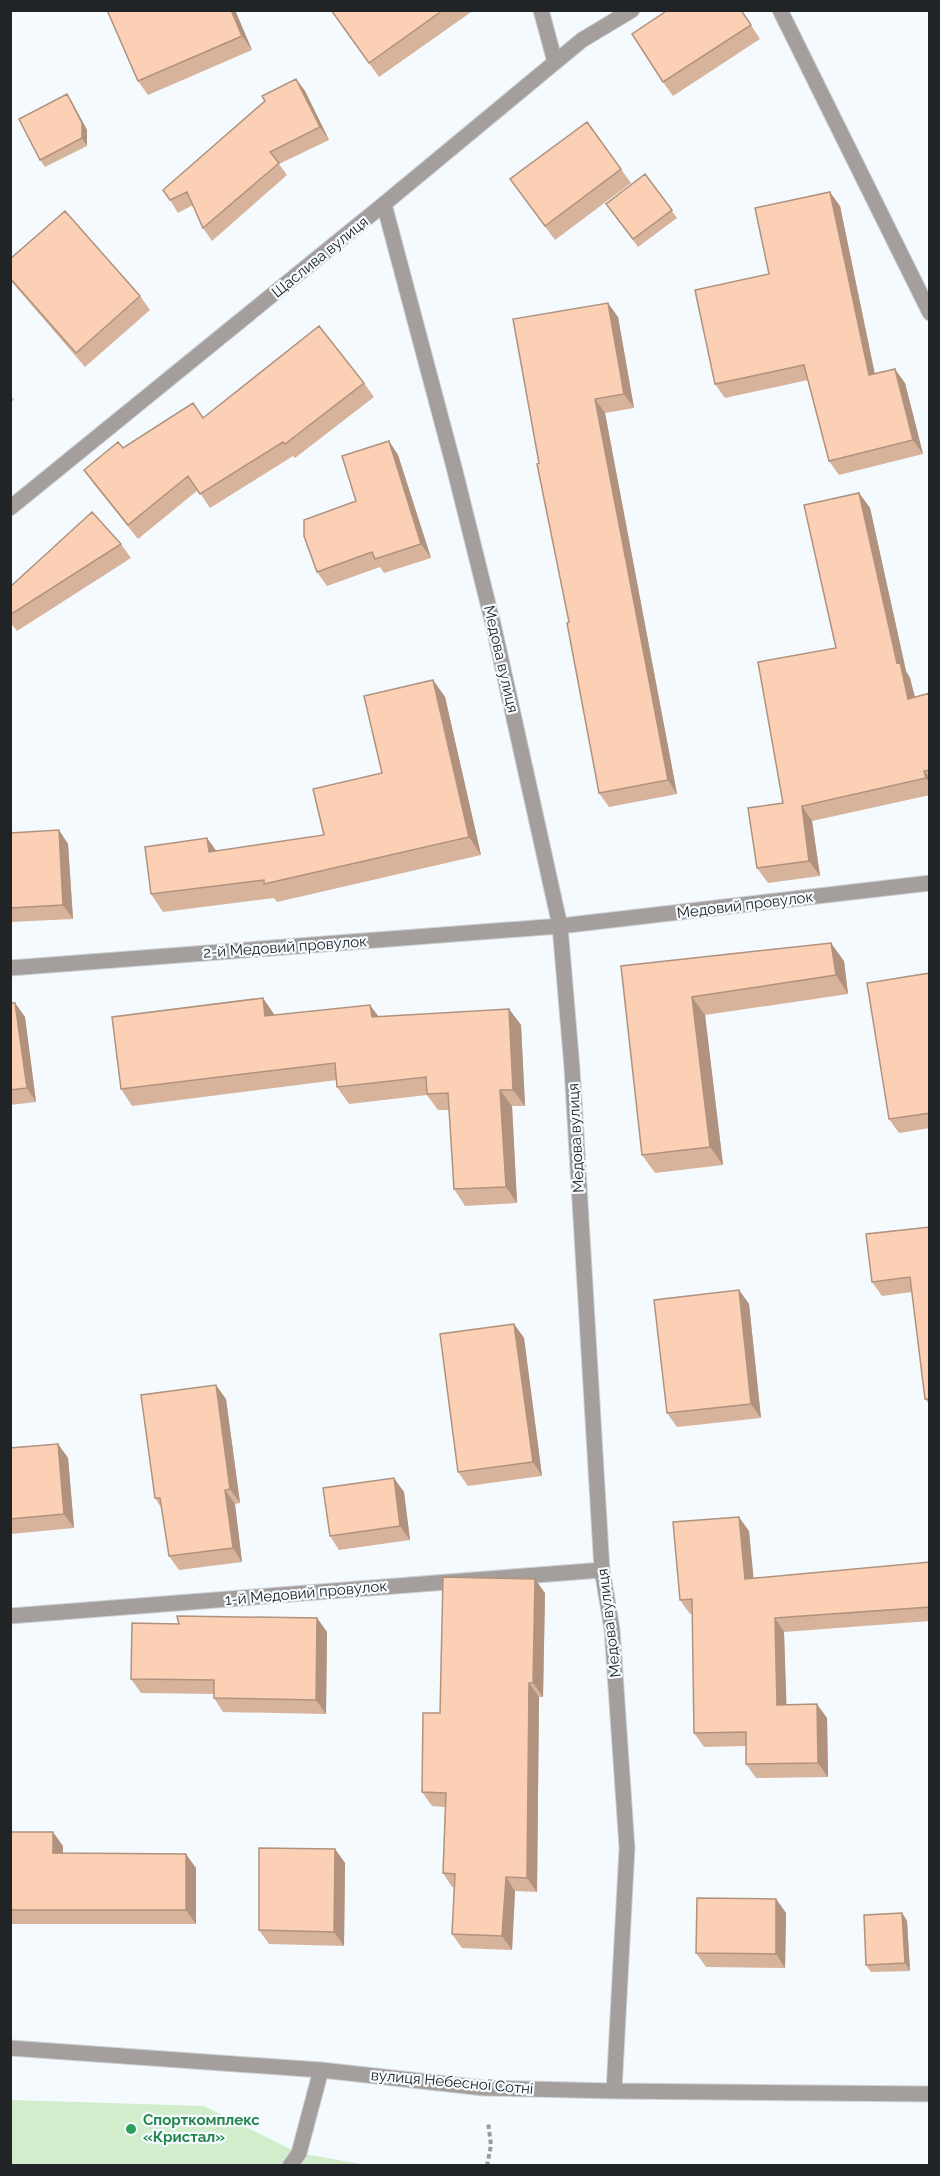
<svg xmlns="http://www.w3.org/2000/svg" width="940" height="2176" font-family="Raleway,sans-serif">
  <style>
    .garden { fill: #d1edcb }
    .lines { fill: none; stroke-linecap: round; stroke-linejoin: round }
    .service-casing { stroke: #ced3d7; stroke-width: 17 }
    .minor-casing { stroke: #ced3d7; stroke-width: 17 }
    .path { stroke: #979c9f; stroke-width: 4; stroke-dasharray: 4.5 3; stroke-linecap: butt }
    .service { stroke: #a49f9d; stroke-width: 15 }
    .minor { stroke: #a49f9d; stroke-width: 15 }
    .wall { fill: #d8b39b }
    .shaded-wall { fill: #b0927e }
    .building { fill: #fbd0b4; stroke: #b0927e; stroke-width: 1.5 }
    .leisure-dot { fill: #2e9e5b; stroke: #f4fafe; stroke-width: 2 }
    .labels { text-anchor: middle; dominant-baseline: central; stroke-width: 4.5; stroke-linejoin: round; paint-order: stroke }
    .street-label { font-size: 15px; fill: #202427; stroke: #f4fafe }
    .leisure-label { font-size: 15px; font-weight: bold; fill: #27864d; stroke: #f4fafe; text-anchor: start }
  </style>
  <rect width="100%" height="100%" fill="#f4fafe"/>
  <path class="garden" d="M11 2100 204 2106 298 2153 367 2165 11 2166Z"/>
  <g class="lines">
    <g class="service-casing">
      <path id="service" d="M780 10 930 313
        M290 2166 299 2153 321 2070"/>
    </g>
    <g class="minor-casing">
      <path id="minor" d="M541 10 555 62
        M384 204 455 471 494 628 560 926 572 1068 602 1570 612 1629 627 1848 614 2091
        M10 508 384 204 582 40 632 10
        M10 968 560 926 930 883
        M10 1616 602 1570
        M10 2048 321 2070 484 2088 614 2091 930 2094"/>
    </g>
    <path class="path" d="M487 2166 491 2145 488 2122"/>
    <use href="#service" class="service"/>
    <use href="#minor" class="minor"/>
  </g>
  <path class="wall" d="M107 10H235L252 50 148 95 138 81Z
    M331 10H474L379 77Z
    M741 10 760 39 673 96 663 82Z
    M296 79 305 91 329 140 279 164 287 175 212 241 203 228 193 205 178 213 170 200Z
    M67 94 72 102 87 130V146L45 167 40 160Z
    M587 122 631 183 555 240 510 179Z
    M645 174 677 218 638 247 611 211Z
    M840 206 875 374 905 383 923 454 839 475 829 461 808 380 725 398 715 384 769 274Z
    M10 259 140 296 150 310 85 367 10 280Z
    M618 317 634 408 605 413 677 794 609 807 599 793 569 622 539 463Z
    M364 383 374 397 295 458 293 456 210 508 198 490 138 539 94 484 84 470 123 448 203 417Z
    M10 395 14 400 10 402Z
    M389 441 398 455 431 558 384 573 380 567 327 586 317 572Z
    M859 493 870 508 906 671 910 678 915 697 930 693V795L812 821 820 876 768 883 757 868 783 803 836 648Z
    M121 544 131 558 17 631 10 622V587Z
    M433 680 445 697 481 855 277 902 274 898 163 912 151 894 207 838 216 851 324 835 382 773Z
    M59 830 68 844 73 919 10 922V833Z
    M844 961 848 994 705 1015 723 1165 655 1173 642 1155 621 966Z
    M930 973V1128L899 1133 889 1119Z
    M10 1003H15L25 1017 36 1102 10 1105Z
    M509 1009 521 1025 525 1106H512L517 1203 465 1206 454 1189 449 1110H438L427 1095 349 1104 337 1087V1080L132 1106 121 1089 274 1014V1015L378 1017Z
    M930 1227V1405L925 1399 912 1292 882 1296 872 1282Z
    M739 1290 749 1304 761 1418 677 1427 667 1413Z
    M514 1324 524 1338 542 1476 468 1486 458 1472Z
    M226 1399 240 1503 235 1504 242 1562 179 1570 169 1556 162 1509 155 1498Z
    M58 1444 68 1458 74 1528 10 1534V1448Z
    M404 1492 410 1540 339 1550 330 1536Z
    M749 1531 753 1578 930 1562V1621L784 1632 786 1705 827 1718 828 1777 756 1778 746 1764V1746L704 1747 694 1733 692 1613 690 1614 680 1600Z
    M545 1593 543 1697H539L537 1892 515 1891 512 1950 462 1948 452 1934 454 1887H452L443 1873 445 1807 432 1806 422 1792 440 1713Z
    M317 1618 327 1632 326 1714 223 1712 214 1698V1694L141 1693 131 1679 179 1624Z
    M10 1832 63 1846V1853L196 1868V1924H10Z
    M335 1849 345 1863 344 1946 269 1944 259 1930Z
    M776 1899 786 1913 785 1968 706 1967 696 1953Z
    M902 1913 907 1921 910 1971 871 1972 866 1965Z"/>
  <path class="shaded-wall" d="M231 10H235L252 50 242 36Z
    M296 79 305 91 329 140 320 127Z
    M67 94 72 102 87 130V146L82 138Z
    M830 192 840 206 878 390 869 375Z
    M608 303 618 317 634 408 624 394Z
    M895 369 905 383 923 454 913 440Z
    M595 399 605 413 677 794 668 780Z
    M389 441 398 455 431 558 421 544Z
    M859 493 870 508 906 671 910 678 919 714 908 699 897 663Z
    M433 680 445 697 481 855 469 837Z
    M924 771 930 778V783L926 778Z
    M802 806 812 821 820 876 809 861Z
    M59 830 68 844 73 919 63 905Z
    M207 838 220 856 209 852Z
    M831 943 844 961 848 994 836 975Z
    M692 997 705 1015 723 1165 710 1147Z
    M263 998 274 1014 276 1032 265 1016Z
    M15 1003 25 1017 36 1102 27 1088Z
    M370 1005 382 1021 372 1017Z
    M509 1009 521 1025 525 1106 513 1090Z
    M500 1090 512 1106 517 1203 506 1187Z
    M739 1290 749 1304 761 1418 751 1404Z
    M514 1324 524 1338 542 1476 533 1462Z
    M216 1385 226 1399 240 1503 230 1489Z
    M58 1444 68 1458 74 1528 64 1514Z
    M394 1478 404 1492 410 1540 400 1526Z
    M225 1490 235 1504 242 1562 233 1548Z
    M739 1517 749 1531 755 1593 745 1579Z
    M535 1579 545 1593 543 1697 533 1683Z
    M317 1618 327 1632 326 1714 316 1700Z
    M775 1618 784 1632 787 1719 777 1705Z
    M529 1683 539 1697 537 1892 527 1878Z
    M817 1704 827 1718 828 1777 818 1763Z
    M53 1832 63 1846V1867L53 1853Z
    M335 1849 345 1863 344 1946 334 1932Z
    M186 1854 196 1868V1924L186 1910Z
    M506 1877 515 1891 512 1950 502 1936Z
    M776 1899 786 1913 785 1968 776 1954Z
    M902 1913 907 1921 910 1971 905 1963Z"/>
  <path class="building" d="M107 10H231L242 36 138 81Z
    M331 10H443L369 63Z
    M668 10H741L751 25 663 82 632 34Z
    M296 79 320 127 270 152 279 163 203 228 187 192 170 200 163 190 265 101 262 96Z
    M67 94 82 123V138L40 160 19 119Z
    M587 122 621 169 545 226 510 179Z
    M645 174 672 210 633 239 606 204Z
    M830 192 869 375 895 369 913 440 829 461 804 365 715 384 695 290 769 274 755 208Z
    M65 211 140 296 76 353 10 278V259Z
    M608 303 624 394 595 399 668 780 599 793 567 623 569 622 537 464 539 463 513 319Z
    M319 326 364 383 285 444 283 442 200 494 188 476 128 525 84 470 118 442 123 448 193 403 203 418Z
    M389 441 421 544 375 559 372 552 317 572 304 536V520L356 501 342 456Z
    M859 493 897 663 900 662 908 699 930 693V770L924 771 926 778 802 806 809 861 757 868 748 808 783 803 758 662 836 648 804 505Z
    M92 512 121 544 10 615V587Z
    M433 680 469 837 264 884V880L151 894 145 847 207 838 209 852 324 835 313 789 382 773 364 696Z
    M59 830 63 905 10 908V833Z
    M831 943 836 975 692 997 710 1147 642 1155 621 966Z
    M930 973V1113L889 1119 867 983Z
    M263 998 265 1016 370 1005 372 1017 509 1009 513 1090H500L506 1187 454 1189 448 1093 427 1094 426 1077 337 1087 335 1063 121 1089 112 1017Z
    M10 1003H15L27 1088 10 1090Z
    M930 1227V1399H925L910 1277 872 1282 866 1234Z
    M739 1290 751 1404 667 1413 654 1300Z
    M514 1324 533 1462 458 1472 440 1334Z
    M216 1385 230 1489 225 1490 233 1548 169 1556 160 1498H155L141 1395Z
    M58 1444 64 1514 10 1519V1448Z
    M394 1478 400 1526 330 1536 323 1488Z
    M739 1517 745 1579 930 1562V1607L775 1618 777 1705 817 1704 818 1763 746 1764V1732L694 1733 692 1599 680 1600 673 1522Z
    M443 1577 535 1579 533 1683H529L527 1878 506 1877 502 1936 452 1934 455 1874 443 1873 446 1793 422 1792 423 1713H440Z
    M177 1616 317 1618 316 1700 214 1698V1680L131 1679 132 1623 179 1624Z
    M10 1832H53V1853L186 1854V1910H10Z
    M259 1848 335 1849 334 1932 259 1930Z
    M697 1898 776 1899V1954L696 1953Z
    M902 1913 905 1963 866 1965 864 1915Z"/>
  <circle class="leisure-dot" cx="131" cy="2129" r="6"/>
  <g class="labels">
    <g class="street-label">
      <text transform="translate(320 257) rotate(-39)">Щаслива вулиця</text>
      <text transform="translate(501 659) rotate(77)">Медова вулиця</text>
      <text transform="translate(745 905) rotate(-7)">Медовий провулок</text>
      <text transform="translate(285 947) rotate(-4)">2-й Медовий провулок</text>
      <text transform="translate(576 1138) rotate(-93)">Медова вулиця</text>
      <text transform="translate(306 1593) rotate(-5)">1-й Медовий провулок</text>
      <text transform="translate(609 1623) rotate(-97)">Медова вулиця</text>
      <text transform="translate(452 2082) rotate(5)">вулиця Небесної Сотні</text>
    </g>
    <g class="leisure-label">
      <text x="143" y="2120">Спорткомплекс<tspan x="143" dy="17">«Кристал»</tspan></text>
    </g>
  </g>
  <rect width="940" height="2176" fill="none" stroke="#202427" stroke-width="24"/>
</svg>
